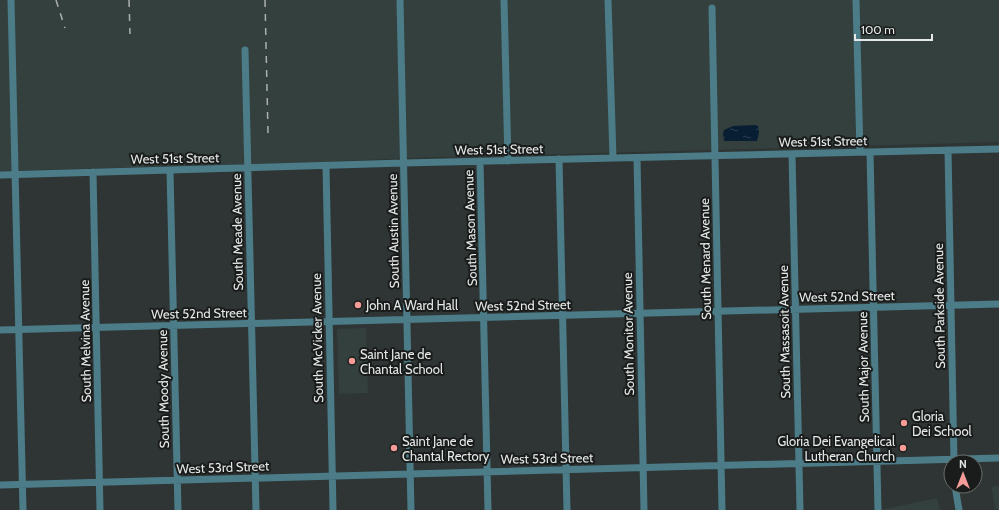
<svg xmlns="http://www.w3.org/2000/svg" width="999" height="510" font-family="Cabin,sans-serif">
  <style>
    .built { fill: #33403e }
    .water { fill: url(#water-ripples) }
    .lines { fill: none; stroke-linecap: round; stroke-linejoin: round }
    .minor { stroke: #4b7c88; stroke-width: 7 }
    .rail { stroke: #abb0af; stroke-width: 1.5; stroke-dasharray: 7 7; stroke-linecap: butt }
    .poi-dot { fill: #f59b98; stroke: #191c1b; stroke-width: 1.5 }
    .labels { text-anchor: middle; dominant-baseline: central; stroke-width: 4; stroke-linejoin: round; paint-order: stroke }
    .street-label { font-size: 13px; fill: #e4e8e7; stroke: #191c1b }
    .poi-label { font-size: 13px; fill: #e4e8e7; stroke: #191c1b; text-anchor: start }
  </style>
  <defs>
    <pattern id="water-ripples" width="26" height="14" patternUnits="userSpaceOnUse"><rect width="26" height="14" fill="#071e33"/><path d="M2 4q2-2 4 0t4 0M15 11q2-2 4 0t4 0" fill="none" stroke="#2b3f51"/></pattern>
  </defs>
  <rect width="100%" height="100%" fill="#2e3534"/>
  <path class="built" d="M0 0H999V142L412 158 293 163 0 171Z
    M366 328 368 393 339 394 337 329Z
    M999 486V510H996L991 487Z
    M937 498 940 510H880Z"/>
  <path class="water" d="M755 125 758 126 759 132 757 141H724L723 134 724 130 733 126Z"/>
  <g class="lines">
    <path class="minor" d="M11 0 23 510
      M400 0 411 510
      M504 0 508 161
      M608 0 613 158
      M856 0 860 152
      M712 8 722 510
      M245 50 256 510
      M948 150 954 462
      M870 152 878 510
      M792 154 800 510
      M637 158 644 510
      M559 159 567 510
      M480 161 488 510
      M326 166 333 510
      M170 171 178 510
      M93 172 100 510
      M0 175 403 163 999 149
      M0 330 999 304
      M0 485 999 458
      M955 486 959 510"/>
    <path class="rail" d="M56 0 65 28
      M129 0 130 34
      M265 0 268 133"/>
  </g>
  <g class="poi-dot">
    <circle cx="358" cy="305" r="4"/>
    <circle cx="352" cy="361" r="4"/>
    <circle cx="904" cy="423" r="4"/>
    <circle cx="394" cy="448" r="4"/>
    <circle cx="903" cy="448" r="4"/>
  </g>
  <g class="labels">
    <g class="street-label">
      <text transform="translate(823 141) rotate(-1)">West 51st Street</text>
      <text transform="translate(499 149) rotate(-1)">West 51st Street</text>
      <text transform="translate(175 158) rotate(-1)">West 51st Street</text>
      <text transform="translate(470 228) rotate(-92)">South Mason Avenue</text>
      <text transform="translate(393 231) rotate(-91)">South Austin Avenue</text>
      <text transform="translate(237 232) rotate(-91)">South Meade Avenue</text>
      <text transform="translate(705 259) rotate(-91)">South Menard Avenue</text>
      <text transform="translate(847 296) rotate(-1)">West 52nd Street</text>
      <text transform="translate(523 305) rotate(-1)">West 52nd Street</text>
      <text transform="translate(939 306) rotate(-91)">South Parkside Avenue</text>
      <text transform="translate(199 313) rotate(-1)">West 52nd Street</text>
      <text transform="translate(784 332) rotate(-91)">South Massasoit Avenue</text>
      <text transform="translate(628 334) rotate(-91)">South Monitor Avenue</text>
      <text transform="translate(317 338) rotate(-91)">South McVicker Avenue</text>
      <text transform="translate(85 341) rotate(-91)">South Melvina Avenue</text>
      <text transform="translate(863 367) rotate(-91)">South Major Avenue</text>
      <text transform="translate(163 389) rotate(-91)">South Moody Avenue</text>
      <text transform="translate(547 458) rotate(-1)">West 53rd Street</text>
      <text transform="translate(223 467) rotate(-2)">West 53rd Street</text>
    </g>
    <g class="poi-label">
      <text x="366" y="305">John A Ward Hall</text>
      <text x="360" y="354">Saint Jane de<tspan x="360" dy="15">Chantal School</tspan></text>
      <text x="912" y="416">Gloria<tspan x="912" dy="15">Dei School</tspan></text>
      <text x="402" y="441">Saint Jane de<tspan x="402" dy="15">Chantal Rectory</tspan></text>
      <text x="895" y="441" text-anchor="end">Gloria Dei Evangelical<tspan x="895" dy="15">Lutheran Church</tspan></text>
    </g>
  </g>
  <g transform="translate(963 474)"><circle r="19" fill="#191c1b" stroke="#6a6e6d"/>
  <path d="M0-3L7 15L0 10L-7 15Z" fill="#f59b98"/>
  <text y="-6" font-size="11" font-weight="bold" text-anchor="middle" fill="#e4e8e7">N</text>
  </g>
  <path d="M855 34v6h77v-6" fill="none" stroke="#e4e8e7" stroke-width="2"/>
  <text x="861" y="34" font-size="12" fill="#e4e8e7" stroke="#191c1b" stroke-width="3" paint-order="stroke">100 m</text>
</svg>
